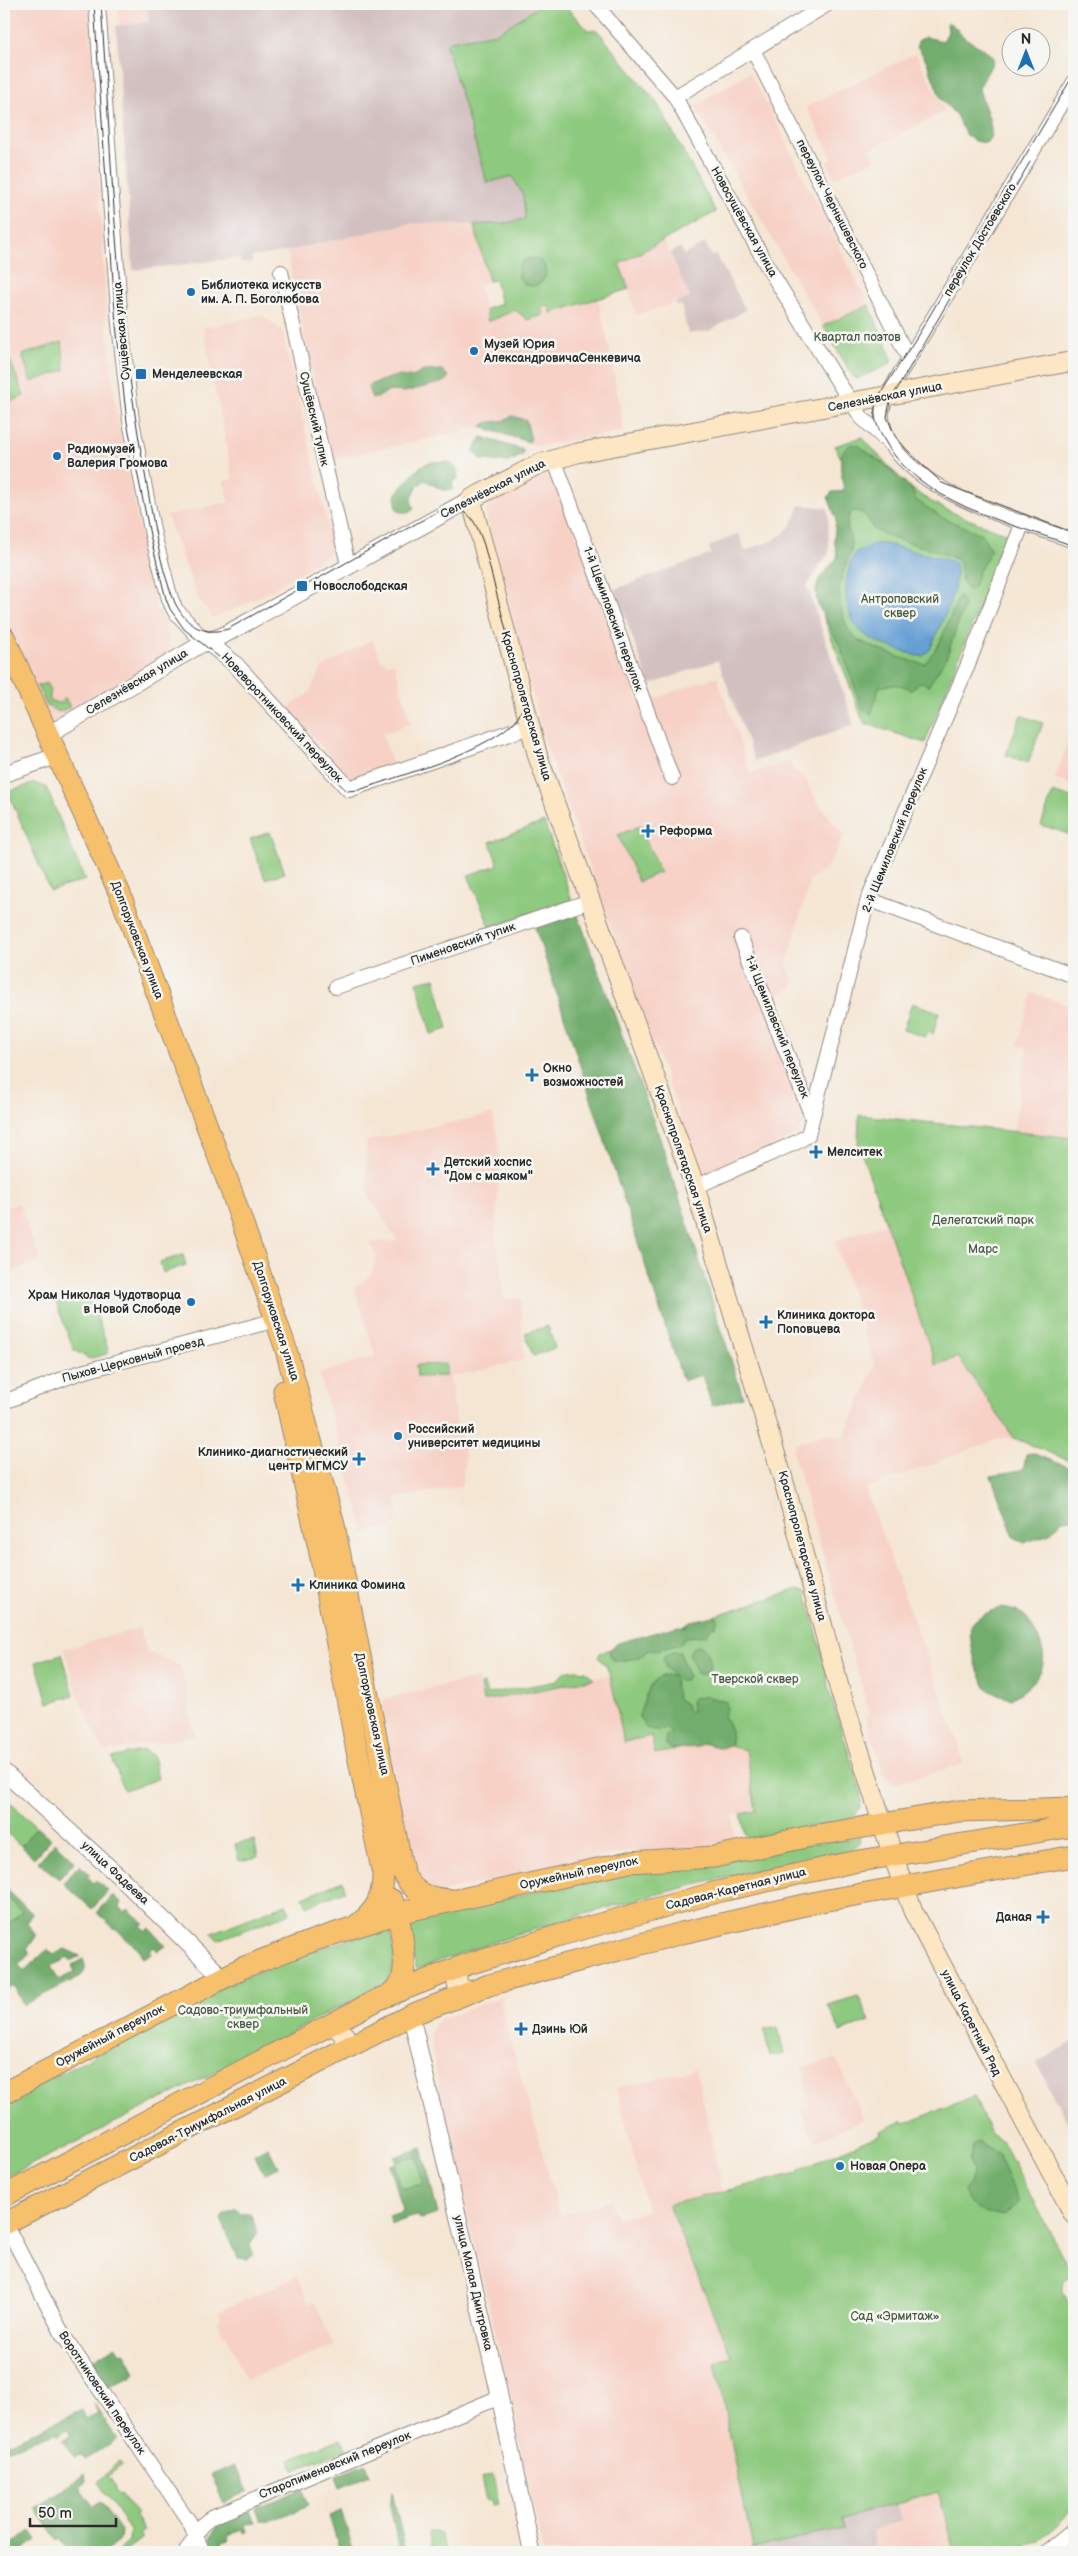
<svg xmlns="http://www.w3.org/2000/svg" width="1078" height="2556" font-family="'Balsamiq Sans',sans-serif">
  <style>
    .built { fill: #f7d1c6 }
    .industrial { fill: #d2bfbf }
    .green { fill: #8dc97e; stroke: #5c7a54 }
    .forest { fill: #72ad6d; stroke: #4e6c4c }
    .water { fill: #659fd4; stroke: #486580 }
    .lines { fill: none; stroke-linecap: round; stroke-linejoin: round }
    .minor-casing { stroke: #908880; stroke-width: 16 }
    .tertiary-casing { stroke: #908880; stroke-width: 18 }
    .secondary-casing { stroke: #908880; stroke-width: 21 }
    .primary-casing { stroke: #908880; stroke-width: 23 }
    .minor { stroke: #fff; stroke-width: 14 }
    .tertiary { stroke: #fff; stroke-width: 16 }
    .secondary { stroke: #fce6c4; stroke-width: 19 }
    .primary { stroke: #f7c06c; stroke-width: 21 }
    .tram { stroke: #2b2b2b; stroke-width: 1 }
    .poi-dot { fill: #1f6fb2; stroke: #f6f6f2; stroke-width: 2 }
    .labels { text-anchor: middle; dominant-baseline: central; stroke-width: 5; stroke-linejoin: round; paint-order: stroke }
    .street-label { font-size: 12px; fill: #2b2b2b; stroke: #f6f6f2 }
    .poi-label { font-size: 12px; font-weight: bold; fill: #2b2b2b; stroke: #f6f6f2; text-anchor: start }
    .park-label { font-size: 12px; fill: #485a44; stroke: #f6f6f2 }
  </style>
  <rect width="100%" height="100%" fill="#f6f6f2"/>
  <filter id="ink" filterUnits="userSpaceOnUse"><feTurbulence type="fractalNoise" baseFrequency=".02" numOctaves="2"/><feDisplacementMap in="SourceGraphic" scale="10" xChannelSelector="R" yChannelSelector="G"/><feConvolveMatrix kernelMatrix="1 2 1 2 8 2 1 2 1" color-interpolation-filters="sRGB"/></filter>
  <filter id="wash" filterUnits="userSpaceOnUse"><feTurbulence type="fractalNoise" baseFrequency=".0096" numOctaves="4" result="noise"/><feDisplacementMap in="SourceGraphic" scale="20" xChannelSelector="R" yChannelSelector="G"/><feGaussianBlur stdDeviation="1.12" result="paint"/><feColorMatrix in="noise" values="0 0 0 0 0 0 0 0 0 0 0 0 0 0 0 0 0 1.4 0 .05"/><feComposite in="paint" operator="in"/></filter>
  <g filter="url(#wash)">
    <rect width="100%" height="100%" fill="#f5e6d4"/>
    <path class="built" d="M4 4H89L107 328 116 410 156 611 160 610 169 641 167 656 54 722H51L27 676 4 621Z
      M117 4H147L149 23 120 26Z
      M916 53 945 111 871 149 875 159 835 178 827 162 833 159 806 107Z
      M750 72 869 305 823 326 695 106Z
      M412 223 474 225 489 281 479 285 488 322 515 310 543 315 540 307 549 305 551 313 598 300 609 347 624 431 537 446 479 427 331 460 287 252Z
      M663 240 690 298 636 315 629 289 618 264Z
      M262 315 282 331 334 551 270 591 240 607 213 618 197 596 167 516 229 502 224 481 233 479 203 328Z
      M546 471 553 473 640 704 717 676 751 774 789 761 794 772 803 775 819 805 845 835 827 867 810 880 787 964 794 983 791 988 771 997 809 1095 802 1127 797 1135 704 1176 701 1173 638 1002 545 743 486 514 487 507 492 500Z
      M372 639 380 659 388 664 394 662 411 724 382 734 393 764 355 778 347 776 288 708 309 693 321 669Z
      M1074 724V786L1055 778Z
      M1032 993 1074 1007V1139L1013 1132 1027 1048 1018 1045Z
      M492 1114 500 1146 496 1237 500 1258 504 1299 521 1298 524 1360 450 1377 455 1416 465 1457 462 1486 396 1498 399 1523 365 1533 319 1374 375 1356 354 1286 362 1283 373 1272 376 1257 371 1242 398 1241 367 1193 366 1141Z
      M19 1203 40 1260 4 1274V1208Z
      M888 1223 936 1365 958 1357 1014 1438H1001L865 1489 959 1744 963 1764 895 1784 886 1779 865 1716 870 1714 792 1450 795 1448 794 1444 826 1434 843 1438 875 1366 835 1241Z
      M140 1628 147 1652 181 1666 195 1736 104 1752 78 1696 64 1649Z
      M610 1675 651 1736 655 1754 712 1742 746 1750 756 1811 733 1816 734 1842 681 1851 635 1850 440 1892 416 1886 399 1812 397 1786 382 1706 384 1699 478 1678 483 1699Z
      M506 1995 502 1999 501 2005 560 2215 612 2201 616 2219 647 2211 617 2088 696 2069 723 2192 669 2205 731 2356 715 2363 753 2548 843 2529 842 2519 938 2491 954 2552H543L507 2382 448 2132 430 2037 433 2025 441 2019Z
      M836 2059 864 2119 814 2142 801 2111 807 2097 803 2067Z
      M297 2276 309 2303 314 2301 334 2346 246 2380 226 2334 223 2335 217 2321 221 2318 218 2311 279 2286 278 2284Z"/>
    <path class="industrial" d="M147 4H542L497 33 450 41 487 183 512 176 523 195 526 219 506 223 474 225 412 223 283 252 252 257V262L240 263 239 258 133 270 116 26 149 22Z
      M705 243 712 256 716 255 746 310 709 331 688 334 681 305 676 306 675 303 690 298 670 253 680 247 684 255Z
      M800 505 828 508 829 552 807 586 854 725 755 761 718 660 650 685 615 589 711 554 709 547 739 533 745 551 771 541 783 534 792 524Z
      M1073 2042 1074 2045V2135L1036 2063Z
      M896 2502 903 2521 872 2530 874 2552H756L753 2548 843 2529 842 2519Z"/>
    <path class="green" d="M542 4H563L588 30H597L657 103 716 212 619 264 629 289 551 313 549 305 541 307 543 315 528 320 515 310 488 322 486 309 501 304 495 280 489 281 474 225 506 223 525 219 523 195 512 176 487 183 446 45 450 41 497 33Z
      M869 305 892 359 890 364 857 379 852 375 823 326Z
      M62 342 65 370 31 382 22 355Z
      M10 360 24 396 4 404V362Z
      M862 437C882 459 904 486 930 501 954 515 981 524 1008 534L925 743 864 723 816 597 838 564 835 533 848 502 846 469 835 446Z
      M47 683 50 691V700L60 704 65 698 70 707 59 712 47 706 37 686Z
      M1021 715 1043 723 1028 763 1006 755Z
      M34 783 46 787 85 880 50 891 8 792Z
      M1053 792 1074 799V836L1041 825Z
      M544 822 572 900 490 927 468 875 498 865 490 842Z
      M640 826 660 872 638 882 618 835Z
      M270 832 285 873 265 879 250 839Z
      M435 978 448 1029 431 1034 417 982Z
      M912 1003 939 1012 933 1034 927 1032 925 1037 903 1030Z
      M859 1115 1073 1138 1074 1133V1463L1014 1438 958 1357 936 1365 858 1143Z
      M183 1255 186 1265 163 1273 160 1262Z
      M89 1291 109 1353 89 1359 74 1350 56 1303Z
      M548 1326 555 1348 533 1356 525 1333Z
      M446 1364V1376L417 1377 416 1365Z
      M798 1589 806 1592 827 1671 828 1687 861 1792V1805L853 1819 749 1839 745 1834 741 1814 756 1811 746 1750 712 1742 655 1754 651 1736 624 1742 610 1675 606 1666 598 1657 601 1652Z
      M62 1654 74 1695 48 1703 36 1662Z
      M576 1670 586 1671 594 1679 483 1701 480 1685 484 1684 487 1694 557 1681 564 1672Z
      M144 1750 153 1756 158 1779 124 1790 112 1758Z
      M4 1797 37 1827 21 1846 4 1830Z
      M860 1837 859 1844 844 1853C701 1880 555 1918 418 1969L415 1967 409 1920 631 1870Z
      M254 1840 258 1857 239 1861 235 1844Z
      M343 1881 345 1891 307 1906 303 1897Z
      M4 1894 22 1912 4 1928Z
      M286 1904 290 1913 218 1940 211 1933Z
      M390 1927C392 1944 400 1971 384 1983L250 2055 4 2178V2104L229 1983 302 1954Z
      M858 1996 870 2021 840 2032 828 2005Z
      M778 2027 784 2054 770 2057 764 2030Z
      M974 2096 990 2134 1002 2140 1072 2274C1054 2284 1067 2299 1074 2312V2510L1039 2542 1001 2552H954L938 2491 842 2519 844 2529 753 2548 715 2363 731 2356 668 2205 797 2173 800 2169 881 2134 880 2131 903 2121 905 2124Z
      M417 2156 424 2184 401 2189 395 2164 397 2161Z
      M342 2438 346 2449 294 2470 290 2459Z
      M119 2461 122 2465 108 2476 116 2487 114 2489 119 2495 121 2494 137 2514 135 2516 144 2531 140 2534 143 2538 125 2552 118 2550 129 2541 130 2531 98 2482Z
      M493 2475 499 2505 492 2506 491 2500 486 2501 481 2478Z
      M428 2532H435L441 2534 447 2552H432Z"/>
    <path class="forest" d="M949 23C956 26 958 32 964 37 972 44 989 49 994 60L979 88C981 103 1000 132 986 143L975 141 966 135 956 115 941 99 926 60 917 46 918 41 925 37 943 41 948 32 947 24Z
      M518 272a14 14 0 1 1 28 0a14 14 0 1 1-28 0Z
      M442 370 449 377 444 382 404 392 388 391 377 398H372L368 388 371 384 396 376 413 377 423 371Z
      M512 416 526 420 531 440 529 442 481 427C488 418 503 425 512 416Z
      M482 437 523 450V455L508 462 482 460 473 451Z
      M852 444 858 445 889 468 912 490 916 500 941 517 982 534 991 550 978 573 974 587 968 590 962 580 960 561C932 546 900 544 873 529 869 519 865 511 853 511 840 523 854 536 851 550 848 564 838 578 839 594 840 608 845 631 857 639 869 647 910 662 925 664L939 644 959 595 964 606 947 656 928 687 925 683 919 682 911 691C902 682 891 685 879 687L871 715 862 708 840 646 818 605 816 591 819 579 838 557 834 540 836 518 828 497 832 492 844 491C842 474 834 452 852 444Z
      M429 462H450L457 469 458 479 453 481 452 490H442L425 480 418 486 411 500 414 509 410 512H400L396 508V493L420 467Z
      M577 913 662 1144 743 1397 712 1406 702 1375 683 1381 535 927Z
      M1032 1453 1074 1469V1519L1062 1520 1050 1534 1024 1543 1014 1537 991 1476 1020 1470 1024 1466 1026 1454Z
      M1002 1607C1009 1610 1019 1611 1024 1615 1029 1619 1032 1627 1035 1632 1054 1664 1039 1682 1011 1699 1003 1697 996 1695 989 1690 979 1682 966 1636 972 1624 978 1615 993 1611 1002 1607Z
      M714 1616 718 1618 716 1626 712 1627 706 1635 686 1637 681 1644 662 1649 649 1650C640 1659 627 1661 613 1660L610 1656 609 1650 618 1643 678 1626 685 1627 690 1621Z
      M701 1646C711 1653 712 1661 708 1672L702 1675 697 1673 689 1653 693 1647Z
      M673 1652H680L688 1676 686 1680H679L674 1676 677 1699 686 1704 688 1711 692 1712 691 1701 693 1699 706 1696 726 1702 727 1708 724 1716 731 1730V1744L722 1748 702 1743 698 1747 672 1749 665 1744 666 1736 671 1733 668 1729 657 1731 646 1728 639 1715C646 1698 650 1670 674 1676L666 1668 663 1660 665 1655Z
      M37 1827 51 1839 34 1858 21 1846Z
      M55 1842 75 1861 59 1879 38 1862Z
      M79 1865 90 1874 88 1877 94 1883 96 1880 108 1891 92 1909 63 1883Z
      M4 1887 33 1914 27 1923 36 1936 27 1950 31 1954 18 1964 24 1971 47 1950 55 1954 65 1949 80 1956 70 1961 68 1958 51 1966 58 1980 75 1972 72 1965 83 1959C86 1966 86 1971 81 1976L23 2005 14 1986 4 1990V1978L11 1975 4 1957V1928L22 1912 4 1894Z
      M113 1895 122 1903 120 1907 125 1912 128 1909 144 1923 141 1926 146 1931 150 1928 166 1946 157 1951 155 1947 150 1950 151 1954 143 1958 139 1950 97 1913Z
      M979 2142 999 2155C1003 2175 1013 2184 1019 2203L1006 2216C981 2211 974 2215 964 2190L971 2182 972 2171 969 2160 974 2144Z
      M268 2147 278 2167 264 2174 254 2154Z
      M422 2148 438 2214 420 2219 416 2216 391 2224 388 2216 403 2211 390 2165 395 2164 401 2189 423 2184 417 2157 397 2161 394 2157Z
      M237 2208 240 2214 250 2213 258 2232 250 2245 253 2254 248 2259 238 2258 221 2219 224 2214Z
      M116 2346 120 2353 124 2352 135 2372 132 2376 109 2387 92 2360Z
      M94 2404 117 2439 86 2460 82 2455 75 2457 62 2440 71 2434 67 2429 58 2435 56 2432C39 2440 21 2443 4 2452V2435L8 2444 82 2410 86 2419 98 2413Z
      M366 2464 370 2475 340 2487 336 2476Z
      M235 2465 248 2491 224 2502 211 2475Z
      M85 2474 86 2482 79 2487 94 2507 101 2502 121 2531 120 2539 104 2552H96L93 2549 88 2552H71L60 2538 57 2540 36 2508Z
      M303 2489 309 2506 270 2521H261L256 2508Z
      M392 2491 406 2552H400L390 2507Z
      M250 2510 255 2523 245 2524 247 2532 243 2534 242 2530 228 2535 230 2540 222 2542 224 2549 213 2552 210 2538 220 2523Z
      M341 2511 354 2552H340L329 2516Z
      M31 2531 37 2540 19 2552H4V2548Z"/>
    <path class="water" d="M873 544H886L951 561 956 565C958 594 940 624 930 650L923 656H917C880 643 848 639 846 593 846 578 848 564 856 552Z"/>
  </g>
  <g filter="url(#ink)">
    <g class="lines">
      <g class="minor-casing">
        <path id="minor" d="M595 4 675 97 766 264 840 385 862 418 889 443
          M753 50 909 359
          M1074 82 896 380C890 391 880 405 882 419 892 488 1017 520 1074 541
          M675 97 828 4
          M281 272 348 565
          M554 459 672 778
          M868 899 1074 976
          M741 938 812 1117
          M336 987 590 901
          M695 1187 797 1142 808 1135 868 899 967 667 1023 522
          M4 1402 78 1373 265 1323
          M8 2229 63 2335 190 2523 203 2552
          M186 2552 203 2524 212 2517 500 2397
          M1047 2552 1074 2530"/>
      </g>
      <g class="tertiary-casing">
        <path id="tertiary" d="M97 4 120 324 131 421 153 535 170 599 175 610 196 633 234 663 349 789 529 726
          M49 734 205 642 224 635 471 499
          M4 774 48 759
          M4 1772 122 1879 223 1978
          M411 2015 497 2384 532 2552"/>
      </g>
      <g class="secondary-casing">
        <path id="secondary" d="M1074 361 577 453 539 464 471 499 538 757 695 1187 786 1489 839 1687 893 1856 913 1911 1074 2215
          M465 1965 457 1970V1984L464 1990 473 1991
          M326 2027 335 2026 345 2036V2046L338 2053"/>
      </g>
      <g class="primary-casing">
        <path id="primary" d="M4 637 120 894 231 1190 285 1346 334 1525 403 1872C413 1895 430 1899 453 1900
          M284 1391 320 1553 356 1746 383 1874C383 1898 376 1911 357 1925
          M389 1995C392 1992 397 1988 400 1984 410 1966 400 1918 392 1900
          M4 2093 242 1968 312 1941 398 1913 629 1862 714 1857 806 1837 959 1811 1074 1808
          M4 2196 379 1999 465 1965 560 1935 721 1891 853 1862 1074 1826
          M4 2224 411 2015 489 1985 682 1933 822 1901 1074 1856"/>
      </g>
      <use href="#minor" class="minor"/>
      <use href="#tertiary" class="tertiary"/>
      <use href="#secondary" class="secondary"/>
      <use href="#primary" class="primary"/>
      <path class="tram" d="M94 4 116 325 127 422 150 535 166 599 170 609 184 629 235 670 328 773 347 791 359 790C406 773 475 756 512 724 519 718 523 709 524 700L484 545C474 517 467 502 435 513L228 629C203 636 187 626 175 603 158 563 153 517 145 474 116 320 112 161 101 4
        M1074 74 918 335 877 399C872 413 876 424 882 436 915 502 1010 523 1074 546
        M1030 162 890 401 887 417 895 436 908 451 942 483 1074 533"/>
    </g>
  </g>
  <g class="poi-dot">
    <circle cx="191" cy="292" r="5"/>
    <circle cx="474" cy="351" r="5"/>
    <rect x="135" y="368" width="12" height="12" rx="2.5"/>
    <circle cx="57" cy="456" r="5"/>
    <rect x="296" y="580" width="12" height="12" rx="2.5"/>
    <path d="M645.5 823.5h5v5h5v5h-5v5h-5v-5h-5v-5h5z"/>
    <path d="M529.5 1067.5h5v5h5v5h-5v5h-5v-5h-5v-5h5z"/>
    <path d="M813.5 1144.5h5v5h5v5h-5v5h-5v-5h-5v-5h5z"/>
    <path d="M430.5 1161.5h5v5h5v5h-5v5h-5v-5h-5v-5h5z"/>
    <circle cx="191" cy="1302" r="5"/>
    <path d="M763.5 1314.5h5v5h5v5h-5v5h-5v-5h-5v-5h5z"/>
    <circle cx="398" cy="1436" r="5"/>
    <path d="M356.5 1451.5h5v5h5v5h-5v5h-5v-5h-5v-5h5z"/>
    <path d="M295.5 1577.5h5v5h5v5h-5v5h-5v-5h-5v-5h5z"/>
    <path d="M1040.5 1909.5h5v5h5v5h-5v5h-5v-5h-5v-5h5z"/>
    <path d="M518.5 2021.5h5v5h5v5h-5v5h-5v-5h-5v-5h5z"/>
    <circle cx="840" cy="2166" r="5"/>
  </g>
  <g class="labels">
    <g class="street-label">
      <text transform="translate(832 204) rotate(63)">переулок Чернышевского</text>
      <text transform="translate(744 222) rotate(61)">Новосущёвская улица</text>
      <text transform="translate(980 240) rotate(-59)">переулок Достоевского</text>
      <text transform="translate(122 331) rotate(-95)">Сущёвская улица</text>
      <text transform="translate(885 397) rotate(-11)">Селезнёвская улица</text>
      <text transform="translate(314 419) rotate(77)">Сущёвский тупик</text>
      <text transform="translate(493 489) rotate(-27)">Селезнёвская улица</text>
      <text transform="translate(613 619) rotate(70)">1-й Щемиловский переулок</text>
      <text transform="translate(137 682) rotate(-31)">Селезнёвская улица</text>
      <text transform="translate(526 706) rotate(74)">Краснопролетарская улица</text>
      <text transform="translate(282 718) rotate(47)">Нововоротниковский переулок</text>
      <text transform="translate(895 840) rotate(-68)">2-й Щемиловский переулок</text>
      <text transform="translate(137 940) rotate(69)">Долгоруковская улица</text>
      <text transform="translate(463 944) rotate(-19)">Пименовский тупик</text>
      <text transform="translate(777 1027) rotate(68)">1-й Щемиловский переулок</text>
      <text transform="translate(683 1159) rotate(71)">Краснопролетарская улица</text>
      <text transform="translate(276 1321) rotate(72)">Долгоруковская улица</text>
      <text transform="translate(133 1360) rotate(-15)">Пыхов-Церковный проезд</text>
      <text transform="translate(802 1546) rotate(75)">Краснопролетарская улица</text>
      <text transform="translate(372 1714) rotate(78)">Долгоруковская улица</text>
      <text transform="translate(115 1873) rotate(43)">улица Фадеева</text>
      <text transform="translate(579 1873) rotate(-12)">Оружейный переулок</text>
      <text transform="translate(736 1889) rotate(-14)">Садовая-Каретная улица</text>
      <text transform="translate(971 2023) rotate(63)">улица Каретный Ряд</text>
      <text transform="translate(110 2036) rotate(-28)">Оружейный переулок</text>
      <text transform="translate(208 2120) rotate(-27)">Садовая-Триумфальная улица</text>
      <text transform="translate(473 2283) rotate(77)">улица Малая Дмитровка</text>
      <text transform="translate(102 2393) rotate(56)">Воротниковский переулок</text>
      <text transform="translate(335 2465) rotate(-22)">Старопименовский переулок</text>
    </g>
    <g class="poi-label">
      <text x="201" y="285">Библиотека искусств<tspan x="201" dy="14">им. А. П. Боголюбова</tspan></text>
      <text x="484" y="344">Музей Юрия<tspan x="484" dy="14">АлександровичаСенкевича</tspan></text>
      <text x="152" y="374">Менделеевская</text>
      <text x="67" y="449">Радиомузей<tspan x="67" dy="14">Валерия Громова</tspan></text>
      <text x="313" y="586">Новослободская</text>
      <text x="659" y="831">Реформа</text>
      <text x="543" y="1068">Окно<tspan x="543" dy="14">возможностей</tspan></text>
      <text x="827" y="1152">Мелситек</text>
      <text x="444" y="1162">Детский хоспис<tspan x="444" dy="14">"Дом с маяком"</tspan></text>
      <text x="181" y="1295" text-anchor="end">Храм Николая Чудотворца<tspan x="181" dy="14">в Новой Слободе</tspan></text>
      <text x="777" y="1315">Клиника доктора<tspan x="777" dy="14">Поповцева</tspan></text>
      <text x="408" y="1429">Российский<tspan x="408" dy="14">университет медицины</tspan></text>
      <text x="348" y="1452" text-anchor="end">Клинико-диагностический<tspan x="348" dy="14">центр МГМСУ</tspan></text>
      <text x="309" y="1585">Клиника Фомина</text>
      <text x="1032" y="1917" text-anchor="end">Даная</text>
      <text x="532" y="2029">Дзинь Юй</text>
      <text x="850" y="2166">Новая Опера</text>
    </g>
    <g class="park-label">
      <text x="857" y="337">Квартал поэтов</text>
      <text x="900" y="599">Антроповский<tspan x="900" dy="14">сквер</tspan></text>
      <text x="983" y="1220">Делегатский парк</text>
      <text x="983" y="1249">Марс</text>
      <text x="755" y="1679">Тверской сквер</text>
      <text x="243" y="2010">Садово-триумфальный<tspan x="243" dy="14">сквер</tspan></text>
      <text x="895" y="2316">Сад «Эрмитаж»</text>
    </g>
  </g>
  <rect width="1078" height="2556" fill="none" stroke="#f6f6f2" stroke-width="20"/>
  <g transform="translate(1026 52)"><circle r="24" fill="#f6f6f2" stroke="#a5a5a2"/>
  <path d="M0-4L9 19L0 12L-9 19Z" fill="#1f6fb2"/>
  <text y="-8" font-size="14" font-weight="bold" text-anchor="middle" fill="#2b2b2b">N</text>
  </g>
  <path d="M30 2518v8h86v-8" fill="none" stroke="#2b2b2b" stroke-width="2.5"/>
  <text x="38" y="2518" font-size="15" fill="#2b2b2b" stroke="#f6f6f2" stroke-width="4" paint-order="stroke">50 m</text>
</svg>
